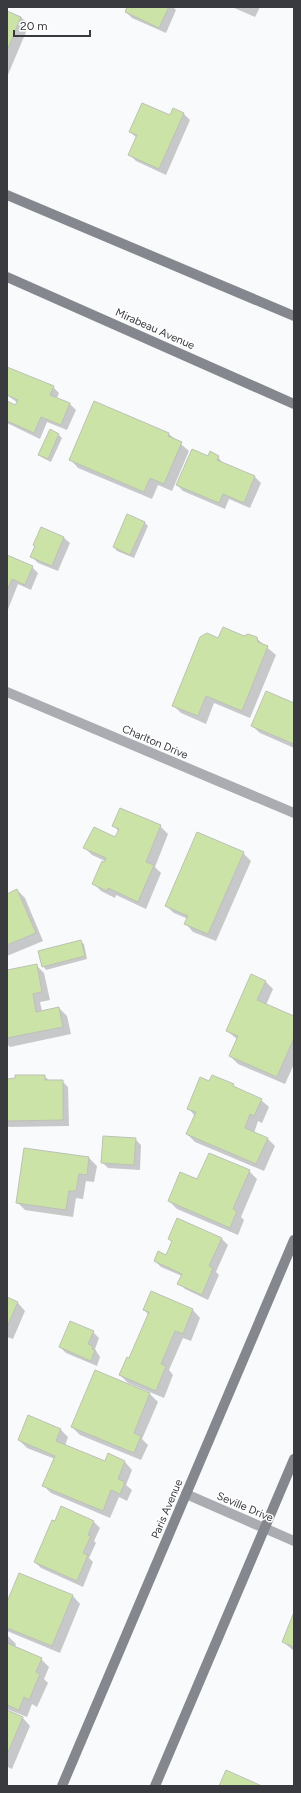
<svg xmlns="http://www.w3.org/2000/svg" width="301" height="1793" font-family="Figtree,sans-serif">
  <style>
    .shadow { fill: #0003 }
    .building { fill: #cce3a8; stroke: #bcc2b5 }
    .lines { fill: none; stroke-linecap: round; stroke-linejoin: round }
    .street { stroke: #abacb2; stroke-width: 10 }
    .secondary { stroke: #85878f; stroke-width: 10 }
    .labels { text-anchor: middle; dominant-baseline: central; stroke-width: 3; stroke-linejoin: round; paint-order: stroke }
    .street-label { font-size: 11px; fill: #393a3f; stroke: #fff }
  </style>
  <rect width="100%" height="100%" fill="#f9fafc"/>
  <path class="shadow" d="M128 7H173L176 10 166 33 132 18 126 12Z
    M232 7H260L255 17Z
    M7 12 21 17 29 25 7 77Z
    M174 110 184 114 190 120 166 175 136 161 130 155 137 138 130 132 171 117Z
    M7 368 53 387 59 393 57 398 70 404 76 410 67 430 47 422 40 439 7 423V402L16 407 18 403 7 395Z
    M95 403 169 434 189 451 172 491 158 485 152 499 78 468 71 460Z
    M59 435 62 438 51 462 43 458 40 455Z
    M208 457H218L224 464 255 477 261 483 250 508 229 499 225 509 183 491 177 485Z
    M144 522 148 526 134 558 117 551 114 547Z
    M63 537 70 543 58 571 38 563 32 557 36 547 34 545Z
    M7 556 32 567 38 573 31 590 18 584 7 612Z
    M244 638H256L276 655 250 718 214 703 206 724 181 713 173 705 219 639Z
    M294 704V748L260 733 252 726Z
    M113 825 160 826 168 834 155 867 161 873 146 909 116 895 115 898 101 891 93 883 105 861 92 855 85 848 116 838 119 832Z
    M243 853 251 861 216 941 193 932 186 924 188 919 174 913 166 906Z
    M17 890 25 898 43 941 7 956V895Z
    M80 941 84 944 87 959 46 970 43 966Z
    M36 965 44 973 50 1000 40 1002 42 1011 59 1008 67 1016 71 1034 10 1047 7 1044V971Z
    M265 981 273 989 266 1005 294 1017V1064L285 1084 238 1064 230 1056 237 1039 227 1031Z
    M44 1076 50 1081H62L68 1087 69 1126 9 1127 7 1125V1080Z
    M210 1082 233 1085 238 1090 261 1100 269 1107 262 1123 258 1121 254 1133 267 1138 275 1146 264 1171 195 1142 187 1134 195 1116 188 1108Z
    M135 1139 141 1145 140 1170 108 1168 102 1162Z
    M89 1158 97 1166 94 1182 86 1181 83 1199 76 1198 73 1217 25 1210 17 1202Z
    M249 1171 257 1179 241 1217 244 1220 238 1235 177 1209 169 1201 198 1180Z
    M169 1239H222L228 1245 216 1272 219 1275 208 1300 185 1289 179 1283 182 1276 161 1267 155 1261 167 1256 173 1243Z
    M152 1292 193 1310 200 1318 191 1341 183 1338 169 1370 173 1375 164 1398 128 1383 120 1375 130 1359 149 1315 144 1310Z
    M7 1298 18 1303 25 1311 13 1339 7 1337Z
    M93 1332 99 1338 95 1349 100 1357 97 1366 66 1353 60 1347Z
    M95 1372 150 1394 158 1402 142 1439 148 1445 141 1460 80 1435 72 1427Z
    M61 1430 68 1437 65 1446 105 1463 125 1462 132 1470 126 1485 132 1490 127 1501 119 1497 110 1518 51 1493 44 1486 55 1459 27 1448 19 1440Z
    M94 1522 100 1528 94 1541 96 1543 89 1558 93 1562 83 1587 41 1568 35 1562Z
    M20 1574 73 1596 80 1604 60 1653 7 1631V1605Z
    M294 1615V1651L283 1642Z
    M7 1635 16 1644 15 1647 41 1659 49 1667 44 1679 48 1683 37 1707 32 1704 27 1717 7 1709Z
    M7 1711 23 1718 30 1726 12 1769 8 1767 7 1770Z"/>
  <path class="building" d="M127 7H169L159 28 125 12Z
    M7 11 21 17 7 51Z
    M142 103 170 115 173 108 184 113 159 169 128 155 137 135 129 132Z
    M7 367 54 386 50 395 70 403 61 425 41 417 34 433 7 421V401L15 405 18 400 7 395Z
    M94 401 169 433 168 436 182 442 164 484 150 478 144 492 69 460Z
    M50 429 59 434 48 459 38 455Z
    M192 449 208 456 210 451 219 456 217 460 255 476 244 503 223 494 219 503 176 485Z
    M127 514 145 522 130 555 113 547Z
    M41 527 64 537 52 566 30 557 35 546 33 545Z
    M7 555 33 566 25 585 12 579 7 591Z
    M223 627 244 636 248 634 257 637 258 642 268 646 242 711 206 696 198 716 172 706 200 637 207 633 218 638Z
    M266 691 294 703V744L251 726Z
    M120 808 161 825 146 862 154 865 138 902 108 888 107 891 92 884 102 861 104 862 106 858 83 848 94 827 115 837 119 829 112 826Z
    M197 832 244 852 208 934 184 924 188 916 165 906Z
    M17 889 36 933 7 945V894Z
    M81 940 85 956 42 967 38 951Z
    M37 964 42 992 33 994 36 1012 59 1007 63 1027 7 1038V970Z
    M251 974 266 981 257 1000 294 1016V1038L277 1077 229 1056 238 1036 226 1031Z
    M15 1075H45V1080H63V1120L7 1121V1079L15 1078Z
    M212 1075 234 1084 233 1086 262 1099 254 1116 250 1114 245 1128 268 1138 256 1164 186 1134 196 1112 187 1109 200 1077 209 1081Z
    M103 1136 136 1138 134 1165 101 1163Z
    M24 1148 89 1157 87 1175 79 1174 76 1191H69L66 1210 16 1203Z
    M209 1153 250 1170 233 1209 237 1211 230 1228 168 1201 180 1172 197 1179Z
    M177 1218 222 1238 209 1266 213 1268 202 1295 177 1284 182 1274 154 1261 158 1251 166 1255 172 1241 168 1239Z
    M151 1291 193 1309 183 1334 175 1331 161 1364 166 1366 156 1391 119 1375 127 1357 129 1358 149 1312 143 1310Z
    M7 1297 18 1302 7 1327Z
    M70 1321 94 1331 88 1344 93 1346 92 1349 95 1350 91 1361 59 1347Z
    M95 1370 150 1393 134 1433 141 1436 134 1453 71 1427Z
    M28 1415 61 1429 56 1441 105 1461 108 1453 125 1461 118 1479 125 1482 120 1494 111 1490 103 1511 42 1486 55 1456 18 1440Z
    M61 1506 94 1521 88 1535 91 1536 83 1553 88 1555 77 1581 34 1562 52 1520 55 1521Z
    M19 1573 73 1595 52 1646 7 1628V1602Z
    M294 1612V1647L282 1642Z
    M7 1643 42 1658 36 1672 40 1674 29 1700 24 1697 19 1710 7 1705Z
    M7 1710 23 1717 7 1755Z
    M226 1770 262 1786H219Z"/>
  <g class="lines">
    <path class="street" d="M7 692 294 813
      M186 1494 294 1541"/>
    <path class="secondary" d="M7 195 294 316
      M7 277 294 404
      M62 1786 294 1240
      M155 1786 294 1459"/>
  </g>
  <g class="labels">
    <g class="street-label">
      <text transform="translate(155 329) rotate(24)">Mirabeau Avenue</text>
      <text transform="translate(155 742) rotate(23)">Charlton Drive</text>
      <text transform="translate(245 1507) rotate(23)">Seville Drive</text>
      <text transform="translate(167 1509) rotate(-67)">Paris Avenue</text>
    </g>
  </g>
  <rect width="301" height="1793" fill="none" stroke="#393a3f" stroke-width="16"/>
  <path d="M14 30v6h76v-6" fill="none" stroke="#393a3f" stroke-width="2"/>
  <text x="20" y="30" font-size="12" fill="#393a3f" stroke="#ffffff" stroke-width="3" paint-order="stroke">20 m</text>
</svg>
